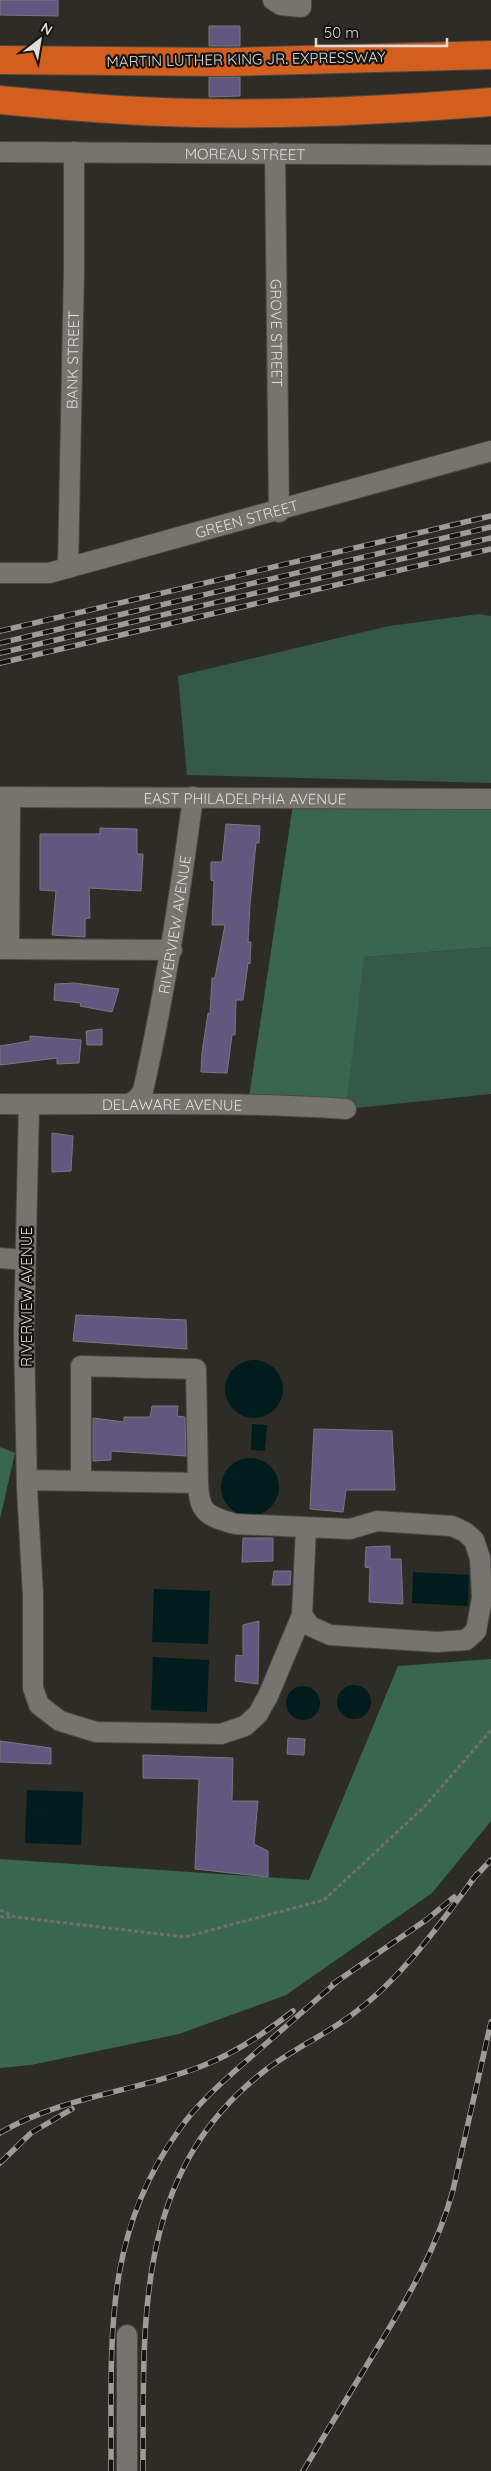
<svg xmlns="http://www.w3.org/2000/svg" width="491" height="2471" font-family="Quicksand,sans-serif">
  <style>
    .green { fill: #345948 }
    .forest { fill: #386651 }
    .water { fill: #001c1d }
    .building { fill: #60587f; stroke: #79787e }
    .lines { fill: none; stroke-linecap: round; stroke-linejoin: round }
    .minor-casing { stroke: #4a4845; stroke-width: 22 }
    .highway-casing { stroke: #4a4845; stroke-width: 30 }
    .path { stroke: #716f6b; stroke-width: 3; stroke-dasharray: 4 2.5; stroke-linecap: butt }
    .minor { stroke: #77746f; stroke-width: 20 }
    .highway { stroke: #d25f1e; stroke-width: 28 }
    .rail-casing { stroke: #9e9c98; stroke-width: 5.5 }
    .rail { stroke: #151412; stroke-width: 4; stroke-dasharray: 11; stroke-linecap: butt }
    .labels { text-anchor: middle; dominant-baseline: central; stroke-width: 4.5; stroke-linejoin: round; paint-order: stroke }
    .street-label { font-size: 15px; fill: #dfddda; stroke: #151412 }
  </style>
  <rect width="100%" height="100%" fill="#2e2c27"/>
  <path class="green" d="M479 614 491 616V783L187 775 178 676 389 626Z
    M491 947V1094L346 1109 363 957Z"/>
  <path class="forest" d="M294 798 491 807V947L364 957 346 1109 248 1104Z
    M0 1447 15 1453 0 1519Z
    M491 1659V1821L432 1893 286 1995 179 2034 31 2065 0 2068V1859L309 1880 398 1666Z"/>
  <path class="water" d="M225 1389a29 29 0 1 1 58 0a29 29 0 1 1-58 0Z
    M252 1424 267 1425 265 1451 251 1450Z
    M221 1487a29 29 0 1 1 58 0a29 29 0 1 1-58 0Z
    M413 1572 469 1575 468 1606 412 1603Z
    M154 1589 210 1591 208 1644 152 1642Z
    M153 1657 209 1660 207 1712 151 1710Z
    M337 1702a17 17 0 1 1 34 0a17 17 0 1 1-34 0Z
    M286 1703a17 17 0 1 1 34 0a17 17 0 1 1-34 0Z
    M27 1790 83 1792 81 1845 25 1843Z"/>
  <path class="building" d="M0 0H58V16L0 15Z
    M209 26H240V46H209Z
    M209 77H240V96L209 97Z
    M226 824 260 826 259 843H256L250 904 248 942H251L250 964 248 963 243 1000H236L235 1035H232L227 1073 201 1072 202 1053 208 1013 210 1014 212 978H215L225 925H212L214 881 211 880V862H222Z
    M100 828 137 829V854H143L141 891 89 888 90 918 85 919V937L52 935 56 891 40 890V834H100Z
    M74 983 119 989 112 1012 80 1006 81 1003 54 1000 55 984Z
    M102 1029V1045H87L86 1031Z
    M30 1036 81 1040 79 1063 57 1064V1058L0 1065V1046L30 1041Z
    M52 1133 73 1136 71 1171 52 1172Z
    M76 1315 186 1320 187 1349 73 1341Z
    M152 1406H178L177 1416 185 1417 186 1456 111 1451V1460L93 1461V1418L124 1422V1417H150Z
    M314 1429 392 1431 395 1490H346L343 1512 310 1509Z
    M243 1538H273V1561L242 1562Z
    M390 1546V1559H401L403 1604 369 1602 370 1568 365 1567 366 1547Z
    M274 1571H291L290 1585H272Z
    M259 1621 258 1684 235 1681 236 1655 243 1656V1625Z
    M288 1738 305 1739 304 1755 287 1754Z
    M0 1741 51 1748V1764L0 1762Z
    M143 1755 233 1758 232 1801H258L254 1844 268 1851V1877L195 1869 199 1779 143 1778Z"/>
  <g class="lines">
    <g class="minor-casing">
      <g id="minor">
        <path d="M273 0 281 5 301 7V0"/>
        <path id="s1" d="M0 152 491 155"/>
        <path id="s2" d="M275 153 279 512"/>
        <path id="s3" d="M68 568 74 269V152"/>
        <path id="s4" d="M0 573H49L491 451"/>
        <path id="s5" d="M0 797 491 799"/>
        <path d="M0 949 172 950"/>
        <path d="M9 949 10 797"/>
        <path id="s6" d="M0 1104C116 1105 230 1101 346 1109"/>
        <path d="M29 1104 24 1332 27 1489 33 1595V1688L39 1705 60 1721 96 1732 221 1734 245 1726 258 1714 268 1696 302 1615"/>
        <path id="s7" d="M130 1104 137 1099 143 1091C165 993 180 896 193 797"/>
        <path d="M0 1258 25 1260"/>
        <path d="M27 1480 198 1483 196 1369 81 1366V1481"/>
        <path d="M198 1483C199 1513 207 1516 235 1524L350 1529 377 1521 452 1526 465 1532 474 1540 480 1558 482 1598 476 1631 466 1640 437 1642 330 1635 310 1626 302 1615 306 1528"/>
        <path d="M127 2335V2471"/>
      </g>
    </g>
    <g class="highway-casing">
      <path id="highway" d="M0 60 225 62 491 55
        M0 100C65 106 131 112 196 113 295 115 393 110 491 102"/>
    </g>
    <path class="path" d="M0 1910 15 1917 185 1937 324 1900 424 1807 491 1730
      M0 1917H12"/>
    <use href="#minor" class="minor"/>
    <use href="#highway" class="highway"/>
    <g class="rail-casing">
      <path id="rail" d="M0 631 491 516
        M0 643 491 527
        M0 653 491 538
        M0 663 491 549
        M472 1880 491 1860
        M333 1984 426 1920 454 1897
        M0 2133C62 2096 136 2092 202 2066 236 2053 265 2033 293 2011
        M0 2163 31 2133 72 2109
        M111 2471C112 2346 101 2238 179 2130 199 2101 227 2078 253 2055 282 2030 310 2005 339 1980
        M143 2471C144 2323 133 2174 263 2072 290 2051 321 2037 349 2017 401 1980 439 1925 477 1874
        M303 2471C327 2431 351 2391 376 2350 407 2299 437 2249 453 2190L491 2022"/>
    </g>
    <use href="#rail" class="rail"/>
  </g>
  <g class="labels">
    <g class="street-label">
      <text transform="translate(246 59) rotate(-1)">MARTIN LUTHER KING JR. EXPRESSWAY</text>
      <text stroke="none"><textPath href="#s1" startOffset="245">MOREAU STREET</textPath></text>
      <text stroke="none"><textPath href="#s2" startOffset="180">GROVE STREET</textPath></text>
      <text stroke="none"><textPath href="#s3" startOffset="208">BANK STREET</textPath></text>
      <text stroke="none"><textPath href="#s4" startOffset="254">GREEN STREET</textPath></text>
      <text stroke="none"><textPath href="#s5" startOffset="245">EAST PHILADELPHIA AVENUE</textPath></text>
      <text stroke="none"><textPath href="#s7" startOffset="188">RIVERVIEW AVENUE</textPath></text>
      <text stroke="none"><textPath href="#s6" startOffset="172">DELAWARE AVENUE</textPath></text>
      <text transform="translate(26 1297) rotate(-90)">RIVERVIEW AVENUE</text>
    </g>
  </g>
  <g transform="translate(40 40) rotate(31)" stroke="#151412" stroke-width="4" paint-order="stroke">
  <path d="M0-4L9 19L0 12L-9 19Z" fill="#dfddda"/>
  <text y="-8" font-size="14" font-weight="bold" text-anchor="middle" fill="#dfddda">N</text>
  </g>
  <path d="M316 38v8h131v-8" fill="none" stroke="#dfddda" stroke-width="2.5"/>
  <text x="324" y="38" font-size="15" fill="#dfddda" stroke="#151412" stroke-width="4" paint-order="stroke">50 m</text>
</svg>
